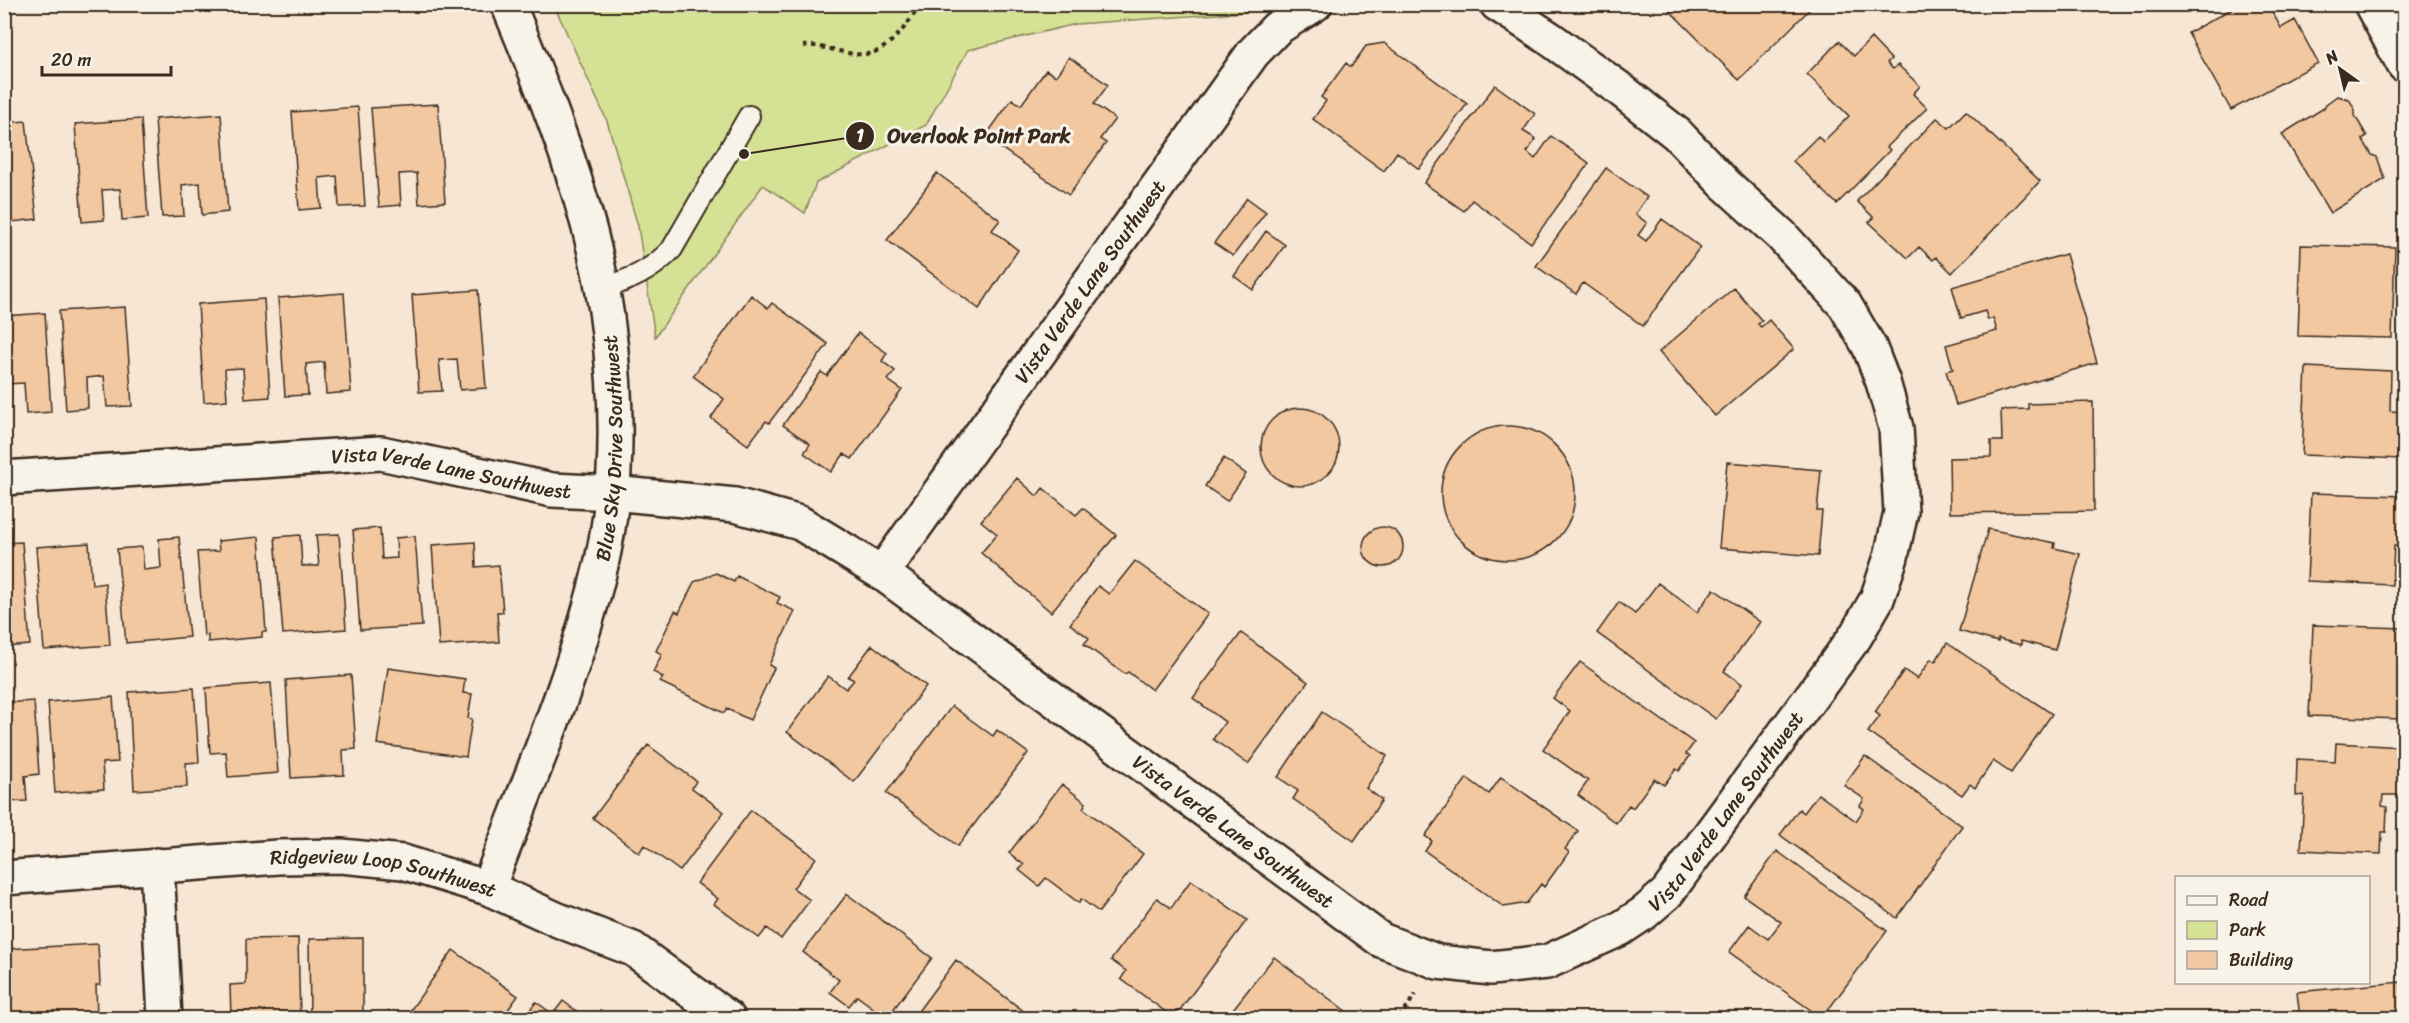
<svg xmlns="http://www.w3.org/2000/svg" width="2409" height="1023" font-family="Sriracha,sans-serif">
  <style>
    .green { fill: #d5e295; stroke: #88865a; stroke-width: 1.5 }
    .building { fill: #f2c8a1; stroke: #3b2a1e; stroke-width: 1.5 }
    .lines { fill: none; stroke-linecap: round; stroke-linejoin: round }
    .lane-casing { stroke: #3b2a1e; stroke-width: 24 }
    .street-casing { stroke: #3b2a1e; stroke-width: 38 }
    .path { stroke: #3b2a1e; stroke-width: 4; stroke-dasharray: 4.5 4.5; stroke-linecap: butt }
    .lane { stroke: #f7f3e8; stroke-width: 20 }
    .street { stroke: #f7f3e8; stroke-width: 33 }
    .labels { text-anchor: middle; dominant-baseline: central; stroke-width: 6; stroke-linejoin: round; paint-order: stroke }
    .street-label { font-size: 20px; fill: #3b2a1e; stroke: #f7f3e8 }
    .leader { fill: none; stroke: #3b2a1e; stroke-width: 2 }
    .callout-dot { fill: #3b2a1e; stroke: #f7f3e8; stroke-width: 2 }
    .mark-label { font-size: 18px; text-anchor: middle; font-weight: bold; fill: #fff }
    .callout-label { font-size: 21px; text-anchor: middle; font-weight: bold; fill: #3b2a1e; stroke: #f7f3e8; stroke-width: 6; stroke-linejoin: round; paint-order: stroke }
  </style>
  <rect width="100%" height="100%" fill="#f6e6d3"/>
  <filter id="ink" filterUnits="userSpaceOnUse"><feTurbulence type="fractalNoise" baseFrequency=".0167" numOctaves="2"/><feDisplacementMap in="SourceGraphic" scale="12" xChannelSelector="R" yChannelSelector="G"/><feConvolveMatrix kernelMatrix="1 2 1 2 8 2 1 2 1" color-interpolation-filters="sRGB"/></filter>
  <g filter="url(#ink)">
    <path class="green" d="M554 5H1255L1246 12 1076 24 968 50 926 125 816 183 805 213 763 185 655 337 638 226 607 121Z"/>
    <path class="building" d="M1663 4H1810L1812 7 1739 80Z
      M2240 4H2268L2281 28 2295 20 2318 63 2231 110 2188 33Z
      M1871 38 1891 59 1887 63 1893 69 1898 65 1920 86 1913 94 1927 108 1887 147 1890 150 1837 204 1793 161 1818 136 1823 142 1849 116 1807 74 1839 41 1854 56Z
      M1384 43 1467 104 1419 169 1397 152 1384 171 1313 119 1326 101 1321 97 1346 63 1351 67 1366 46Z
      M1069 57 1108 85 1094 104 1115 119 1100 139 1106 143 1069 195 985 137 1012 99 1021 105 1046 70 1056 76Z
      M1495 85 1535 114 1523 131 1536 139 1527 152 1535 159 1551 136 1589 163 1531 243 1472 200 1464 211 1424 183Z
      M2337 96 2349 99 2355 110V116L2367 136 2362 139 2372 155 2377 157 2385 179 2330 213 2282 134 2324 108 2326 104Z
      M438 104 445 202 419 204 417 173 399 174 401 205 379 207 371 108Z
      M358 107 365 206 339 207 337 176 319 178 321 208 299 210 292 112Z
      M1966 111 2040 181 1952 273 1936 257 1933 260 1919 247 1908 258 1869 222 1874 218 1857 201 1937 118 1949 128Z
      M221 114 228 212 202 215 200 183 182 185 184 216 162 217 155 119Z
      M141 119 148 218 122 220 120 189 102 190 104 220 82 222 75 124Z
      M26 121 37 219 12 222 8 191H4V123Z
      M1606 168 1647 197 1635 214 1647 223 1638 235 1646 241 1662 219 1700 247 1643 326 1583 283 1576 294 1536 266Z
      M937 173 1000 220 992 230 1018 250 979 309 887 240Z
      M1247 198 1266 212 1233 256 1214 243Z
      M1266 231 1285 245 1253 290 1234 276Z
      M2301 245 2395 247 2392 338 2298 336Z
      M2066 254 2097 363 1956 405 1946 371 1953 369 1946 345 1997 331 1993 318 1988 320 1985 311 1961 318 1952 287Z
      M1734 288 1762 321 1758 324 1761 327 1769 320 1794 349 1715 416 1659 352Z
      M478 290 486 388 460 390 457 359 439 360 442 391 419 392 412 295Z
      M344 293 351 392 326 394 324 362 306 364 308 395 285 396 278 298Z
      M751 295 768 308 772 303 828 344 769 423 766 421 748 445 711 418 724 399 693 376Z
      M264 299 270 397 245 399 243 368 225 369 227 400 204 402 198 304Z
      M125 307 132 406 107 407 104 376 87 378 88 408 66 410 59 311Z
      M45 313 51 412 26 414 24 383 6 384 8 415H4V316Z
      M858 333 887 353 882 361 895 371 888 380 902 390 852 459 844 454 831 472 804 453 810 444 783 425 821 372 827 376Z
      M2306 367 2391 371 2390 411 2404 412 2403 459 2302 455Z
      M2093 402 2094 511 1950 513 1949 458 1991 457V441H2002L2001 410 2028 409V404Z
      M1261 447a39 39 0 1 1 78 0a39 39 0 1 1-78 0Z
      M1441 493a67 67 0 1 1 134 0a67 67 0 1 1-134 0Z
      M1224 458 1246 474 1227 501 1205 486Z
      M1727 462 1821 470 1817 511H1822L1818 556 1719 548Z
      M1017 478 1037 496 1043 488 1076 515 1083 508 1116 535 1051 612 981 553 997 534 981 521Z
      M2311 493 2404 496V546H2394L2392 585 2307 581Z
      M1363 547a20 20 0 1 1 40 0a20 20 0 1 1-40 0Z
      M380 528 382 559 397 558 396 538 415 536 422 626 360 630 353 530Z
      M1988 529 2055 543 2054 548 2080 554 2055 650 2021 641V645L1998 639V642L1959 631Z
      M339 534 346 629 283 634 275 537 300 535 302 566H319L316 535Z
      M179 537 189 637 126 643 117 549 142 547 144 570 161 568 159 539Z
      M259 537 266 632H262V637L208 642V635L204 636 197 552 219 551 218 541Z
      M22 542 30 645 4 647V543Z
      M475 542 476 567 499 565 503 612H497L499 642 439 646 432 545Z
      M89 543 92 585 105 583 110 645 44 650 36 547Z
      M1135 561 1208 614 1152 690 1128 672 1125 674 1084 644 1089 638 1070 624 1098 586 1109 594Z
      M716 573 734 582 737 576 780 597 777 603 795 611 769 665 774 668 750 720 727 709 724 713 660 682 663 677 653 672 662 654 656 651 675 611 679 613 694 582Z
      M1658 583 1697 612 1714 589 1760 622 1724 671 1742 684 1716 719 1597 633 1619 602 1635 614Z
      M2313 625 2404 628 2401 719 2309 716Z
      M1241 633 1308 682 1248 764 1213 739 1225 722 1193 698Z
      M1947 643 2052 714 2011 773 1993 761 1975 788 1970 784 1962 795 1868 732 1880 716 1875 712 1904 670 1917 679 1931 659 1935 662Z
      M872 645 926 686 854 782 787 732 828 676 846 689 854 680 848 677Z
      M1580 662 1694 743 1686 754 1690 756 1679 771 1676 769 1664 785 1654 779 1633 808 1629 805 1616 823 1578 795 1588 781 1543 749 1570 711 1553 698Z
      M388 668 465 679 463 693 472 694 468 718 472 719 466 757 377 744Z
      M351 675 356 749 343 750 344 775 291 778 286 680Z
      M271 683 278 773 228 777 226 752 210 753 206 688Z
      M194 688 199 762 186 763 187 787 134 790 129 692Z
      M113 697 118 762 102 763 104 789 55 793 48 702Z
      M34 701 39 774 25 776 27 801 4 802V703Z
      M952 706 993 736 997 730 1028 753 958 846 886 793Z
      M1322 712 1387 756 1366 788 1382 800 1354 841 1293 799 1298 791 1278 777Z
      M2336 743 2402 747 2399 795H2383L2382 806 2387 807 2386 832H2382L2381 854 2301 850 2304 795 2296 796 2297 759 2335 761Z
      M648 745 696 781 692 788 724 812 680 871 644 845 639 853 593 818Z
      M1865 756 1962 826 1897 918 1780 835 1799 809 1804 813 1818 794 1856 821 1864 809 1860 806 1864 799 1844 785Z
      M1501 777 1578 831 1565 849 1569 852 1544 887 1541 884 1527 903 1504 907 1425 851 1432 841 1425 836 1467 778 1489 794Z
      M1062 784 1086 803 1083 808 1143 854 1099 912 1081 899 1079 903 1046 878 1039 886 1019 870 1024 865 1009 853Z
      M751 810 816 858 793 888 810 900 781 939 767 928 759 938 714 904 718 899 697 883Z
      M1777 851 1887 931 1822 1018 1729 952 1749 925 1768 939 1781 922 1744 896Z
      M1191 880 1247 920 1174 1018 1121 979 1126 971 1111 960 1157 898 1171 908Z
      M847 894 932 958 887 1018 857 996 849 1006 830 992 839 980 803 952Z
      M298 938 300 1018H231L230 985 246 984V939Z
      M363 938V1018H310L309 939Z
      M98 944 100 985H96L97 1018H7L4 949Z
      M453 950 518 996 502 1018H405Z
      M1274 957 1355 1018H1226Z
      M956 960 1033 1018H913Z
      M2401 982 2404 1018H2300L2297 992Z
      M563 1001 586 1018H524L536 1002 553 1014Z"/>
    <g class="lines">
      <g class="lane-casing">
        <path id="lane" d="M602 289C631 279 650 272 672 249L749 116"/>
      </g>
      <g class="street-casing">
        <g id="street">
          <path d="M2371 4 2404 65"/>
          <path id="s1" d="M4 478 381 453 552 490 613 493 735 505 800 523 882 573 1381 940 1438 962 1491 968 1547 962 1620 929 1644 913 1667 893 1855 637 1877 599 1891 557 1901 512 1896 428 1883 382 1869 346 1845 305 1781 235 1725 184 1677 134 1621 90 1549 38 1497 4"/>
          <path id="s2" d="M882 573 1253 53 1277 28 1315 4"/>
          <path d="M157 865 165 1018"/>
          <path id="s3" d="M4 878 278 857 341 856 403 862 488 888 558 920 633 949 728 1018"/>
          <path id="s4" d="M488 888C528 782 575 676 601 565 627 452 615 310 581 200 561 133 535 69 508 4"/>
        </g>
      </g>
      <path class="path" d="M803 46C815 44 827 49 839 51 848 53 858 55 867 54 890 51 909 22 921 4
        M1399 1018 1416 994"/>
      <use href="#lane" class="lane"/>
      <use href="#street" class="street"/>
    </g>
  </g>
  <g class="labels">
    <g class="street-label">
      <text stroke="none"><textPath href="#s2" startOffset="358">Vista Verde Lane Southwest</textPath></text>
      <text stroke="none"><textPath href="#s4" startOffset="460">Blue Sky Drive Southwest</textPath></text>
      <text stroke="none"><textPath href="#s1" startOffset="450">Vista Verde Lane Southwest</textPath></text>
      <text stroke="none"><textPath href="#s1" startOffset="1930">Vista Verde Lane Southwest</textPath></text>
      <text stroke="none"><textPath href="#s1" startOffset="1336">Vista Verde Lane Southwest</textPath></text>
      <text stroke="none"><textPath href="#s3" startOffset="382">Ridgeview Loop Southwest</textPath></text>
    </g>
  </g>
  <path class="leader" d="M744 154L860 136"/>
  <g class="callout-dot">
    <circle cx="744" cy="154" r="6"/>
    <circle cx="860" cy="136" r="15"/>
  </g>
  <g class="mark-label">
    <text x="860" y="142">1</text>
  </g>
  <g class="callout-label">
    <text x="979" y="143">Overlook Point Park</text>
  </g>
  <rect width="2409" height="1023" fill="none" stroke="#f7f3e8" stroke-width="24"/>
  <rect x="12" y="12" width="2385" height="999" fill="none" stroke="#3b2a1e" stroke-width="2" filter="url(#ink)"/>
  <rect x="2175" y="876" width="195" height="108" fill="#f7f3e8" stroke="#aca397" stroke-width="1.5"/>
  <rect x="2187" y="896" width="30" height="9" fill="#f7f3e8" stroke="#aca397" stroke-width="1.5"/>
  <text x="2229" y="906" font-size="18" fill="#3b2a1e">Road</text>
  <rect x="2187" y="921" width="30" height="18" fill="#d5e295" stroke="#aca397" stroke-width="1.5"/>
  <text x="2229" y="936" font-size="18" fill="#3b2a1e">Park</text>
  <rect x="2187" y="951" width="30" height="18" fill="#f2c8a1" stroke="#aca397" stroke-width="1.5"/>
  <text x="2229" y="966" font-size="18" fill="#3b2a1e">Building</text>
  <g transform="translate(2340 69) rotate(326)" stroke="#f7f3e8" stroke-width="4.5" paint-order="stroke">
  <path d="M0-4.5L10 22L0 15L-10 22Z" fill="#3b2a1e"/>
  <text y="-9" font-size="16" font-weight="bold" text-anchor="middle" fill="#3b2a1e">N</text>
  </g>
  <path d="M42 66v9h129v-9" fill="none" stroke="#3b2a1e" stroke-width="3"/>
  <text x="51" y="66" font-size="18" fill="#3b2a1e" stroke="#f7f3e8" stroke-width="4.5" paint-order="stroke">20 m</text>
</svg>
